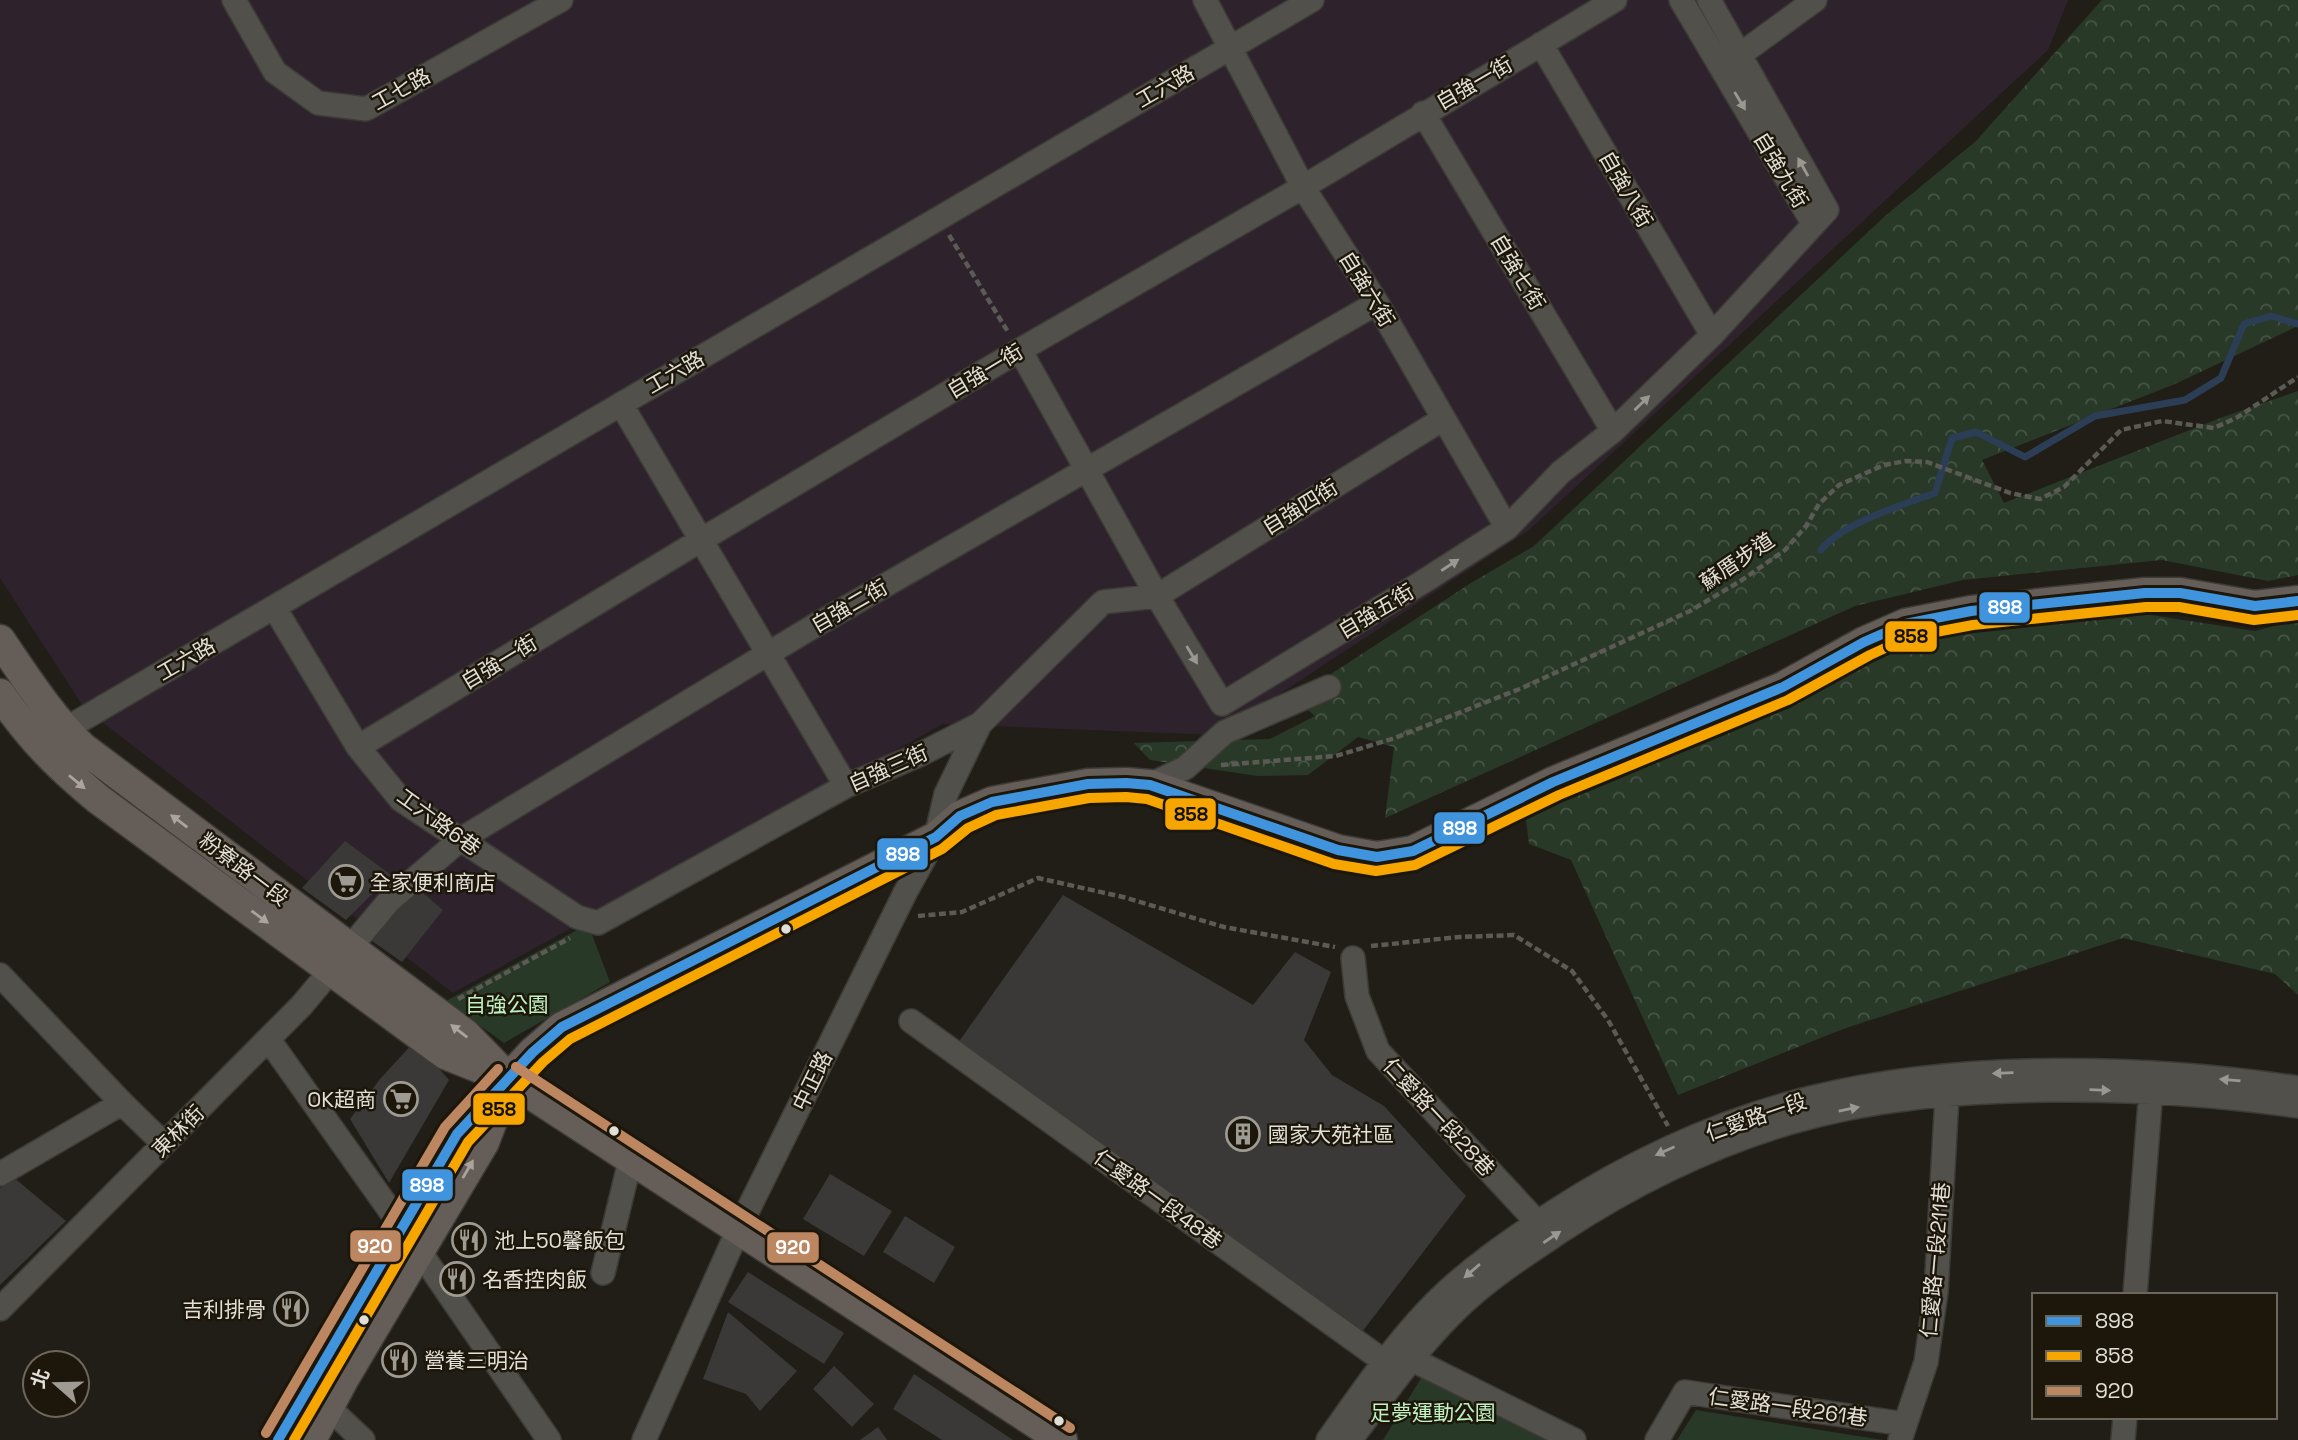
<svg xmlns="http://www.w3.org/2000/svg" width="2298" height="1440" font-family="'Space Grotesk','Noto Sans TC',sans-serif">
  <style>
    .industrial { fill: #2e222d }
    .green { fill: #283927 }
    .forest { fill: url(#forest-crowns) }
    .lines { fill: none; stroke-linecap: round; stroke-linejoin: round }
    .stream { stroke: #2b3e55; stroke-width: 7 }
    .building { fill: #3a3937 }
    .minor-casing { stroke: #3d3b35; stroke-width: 26 }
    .major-casing { stroke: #3d3b35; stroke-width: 33 }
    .path { stroke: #5c5a55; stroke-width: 4.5; stroke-dasharray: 7 3.5; stroke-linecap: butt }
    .minor { stroke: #52504b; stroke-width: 23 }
    .major { stroke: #655d58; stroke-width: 30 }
    .bus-1-casing { stroke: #1c170a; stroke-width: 16 }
    .bus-2-casing { stroke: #1c170a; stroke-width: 16 }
    .bus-3-casing { stroke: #1c170a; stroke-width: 16 }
    .bus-1 { stroke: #4094de; stroke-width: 10 }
    .bus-2 { stroke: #f7a600; stroke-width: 10 }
    .bus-3 { stroke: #bb8660; stroke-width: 10 }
    .oneway { fill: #9a9890 }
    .oneway2 { fill: #aaa49d }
    .bus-dot { fill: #e2dfd6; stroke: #1c170a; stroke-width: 2.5 }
    .labels { text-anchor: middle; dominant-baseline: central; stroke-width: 5; stroke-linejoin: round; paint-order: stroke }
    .street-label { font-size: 21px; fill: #e2dfd6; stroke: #1c170a }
    .poi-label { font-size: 21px; fill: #e2dfd6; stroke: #1c170a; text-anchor: start }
    .park-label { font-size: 21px; fill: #bff0c0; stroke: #1c170a }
    .line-badge { stroke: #1c170a; stroke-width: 2.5 }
    .badge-label { font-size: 19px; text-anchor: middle; font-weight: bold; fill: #fff }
    .pale-badge-label { font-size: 19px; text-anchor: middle; font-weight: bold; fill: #111 }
  </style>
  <defs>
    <pattern id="forest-crowns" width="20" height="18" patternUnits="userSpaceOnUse" patternTransform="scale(1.75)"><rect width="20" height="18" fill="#283927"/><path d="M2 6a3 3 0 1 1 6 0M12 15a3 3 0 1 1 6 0" fill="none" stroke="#475546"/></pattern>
  </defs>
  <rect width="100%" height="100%" fill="#211e17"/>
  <path class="industrial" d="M0 0H2068L2048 50 1528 531 1217 735 943 724 453 993 84 708 0 578Z"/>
  <path class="green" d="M588 924 610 982 504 1043 446 1001Z
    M1423 1375 1553 1440H1383Z
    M1696 1410 1883 1440H1677Z"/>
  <path class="forest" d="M2102 0H2298V326L2175 384 1982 460 2004 503 2223 417 2298 391V575L2268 581 2162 560 1963 580 1855 606 1385 818 1394 747 1358 737 1308 775 1258 776 1150 760 1134 743 1270 739 1315 716 1294 698 1471 583 1534 546 1885 216 1976 141Z
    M2112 609 2255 631 2298 620V995L2275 974 2123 938 1843 1029 1678 1095 1571 860 1529 844 1524 805 1691 739 1865 659 1903 635Z"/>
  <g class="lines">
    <path class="stream" d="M1821 550C1840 524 1905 504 1935 493L1952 438 1976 432 2025 457 2095 416 2185 400 2221 378 2244 324 2271 316 2298 324"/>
  </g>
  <path class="building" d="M345 841 391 875 346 920 302 888Z
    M416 887 443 910 402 962 372 941Z
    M1063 895 1253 1005 1295 952 1331 972 1304 1040 1332 1075 1384 1106 1466 1196 1362 1332 955 1047Z
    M415 1041 449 1080 389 1183 350 1119 380 1079Z
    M830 1174 892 1211 864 1256 803 1219Z
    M13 1177 66 1221 0 1285V1188Z
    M905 1216 955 1247 934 1283 883 1252Z
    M748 1272 844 1333 824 1364 728 1302Z
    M728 1312 797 1371 760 1411 746 1394 703 1379Z
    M834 1366 874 1404 852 1427 813 1389Z
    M914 1374 1013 1440H942L893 1409Z
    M878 1427 887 1440H860Z"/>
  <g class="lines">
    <g class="minor-casing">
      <path id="minor" d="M234 0 275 72 318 103 366 109 561 0
        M1205 0 1303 187 1377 303 1507 528
        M1681 0 1813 223
        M1541 44 1712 335
        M1730 62 1815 0
        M1423 113 1613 431
        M1020 350 1157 596 1222 704 1421 583 1507 528 1561 472 1613 431 1712 335 1827 210 1709 0
        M621 404 846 786
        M274 607 358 747 401 800 577 917 598 923 846 786 921 754 980 724 1103 602 1157 596 1443 419
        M52 737 1312 0
        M358 747 701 540 1020 350 1303 187 1615 0
        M1150 785 1185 768 1225 732 1329 687
        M1353 958 1357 996 1378 1051 1537 1222
        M0 975 122 1103
        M911 1021 1385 1362 1411 1359 1574 1440
        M269 1040 401 1226
        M0 1174 122 1103 164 1144
        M420 1252 549 1440
        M603 1273 631 1157
        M2135 1295 2152 1076
        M0 1309 302 1005 389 901 461 839 809 629 1377 303
        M328 1407 363 1440
        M644 1440 739 1228 905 893 936 837 946 794 980 724
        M1328 1440C1360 1395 1391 1349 1429 1309 1465 1271 1511 1240 1555 1211 1633 1161 1721 1120 1811 1098 1961 1061 2145 1065 2298 1088
        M1350 1440C1384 1396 1415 1350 1455 1311 1486 1280 1525 1255 1561 1231 1631 1185 1708 1147 1788 1123 1872 1098 1960 1091 2047 1090 2131 1089 2215 1094 2298 1106
        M1657 1440 1685 1392 1905 1424
        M1900 1440 1926 1362 1936 1292 1948 1078
        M2123 1440 2125 1417"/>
    </g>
    <g class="major-casing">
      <path id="major" d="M0 640C26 678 50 716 83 748L465 1034 501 1071
        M0 694C31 739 56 764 98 799L445 1054 508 1079 1062 1440
        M278 1440 457 1134 533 1052 562 1027 936 837 960 816 992 802 1088 784 1126 783 1150 785 1338 850 1377 857 1413 851 1553 782 1783 687 1864 642 1905 624 1971 611 2145 593H2180L2255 606 2298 601
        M311 1440 344 1378 484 1142 503 1092"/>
    </g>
    <path class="path" d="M949 235 1008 332
      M1221 765 1336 756 1395 738 1522 688 1690 611 1742 580 1785 550 1806 526 1819 504 1839 485 1884 465 1906 461 1927 462 2010 493 2040 499 2064 487 2121 430 2162 421 2214 428 2238 417 2298 377
      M918 916 962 912 1038 878 1123 897 1224 927 1335 947
      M1371 946 1459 937 1514 935 1572 971 1608 1020 1668 1126
      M458 999 570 938"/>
    <use href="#minor" class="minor"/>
    <use href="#major" class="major"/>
    <g class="bus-1-casing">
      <path id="bus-1" d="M278 1440 457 1134 533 1052 562 1027 936 837 960 816 992 802 1088 784 1126 783 1150 785 1338 850 1377 857 1413 851 1553 782 1783 687 1864 642 1905 624 1971 611 2145 593H2180L2255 606 2298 601"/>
    </g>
    <g class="bus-2-casing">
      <path id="bus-2" d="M294 1440 468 1142 543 1062 570 1039 942 849 968 828 996 815 1089 798 1126 797 1147 799 1334 864 1376 871 1415 865 1559 795 1788 700 1870 655 1909 637 1973 625 2146 607H2179L2254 620 2298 615"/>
    </g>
    <g class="bus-3-casing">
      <path id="bus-3" d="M516 1067 1070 1428
        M266 1433 445 1127 498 1069"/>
    </g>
    <use href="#bus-1" class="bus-1"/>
    <use href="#bus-2" class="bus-2"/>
    <use href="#bus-3" class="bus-3"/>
  </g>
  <defs><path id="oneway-solid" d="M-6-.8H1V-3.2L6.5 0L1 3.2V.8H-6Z" transform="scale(1.75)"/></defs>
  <g class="oneway">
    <use href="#oneway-solid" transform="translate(1740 101) rotate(59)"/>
    <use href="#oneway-solid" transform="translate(1803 167) rotate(-119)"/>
    <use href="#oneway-solid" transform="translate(1642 403) rotate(-44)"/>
    <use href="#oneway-solid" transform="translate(1450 565) rotate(-33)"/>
    <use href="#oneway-solid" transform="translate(1192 655) rotate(59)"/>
    <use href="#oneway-solid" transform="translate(2003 1073) rotate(178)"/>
    <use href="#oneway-solid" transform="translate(2230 1080) rotate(-175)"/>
    <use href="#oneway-solid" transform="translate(2100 1090) rotate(2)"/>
    <use href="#oneway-solid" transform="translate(1849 1109) rotate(-11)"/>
    <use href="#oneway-solid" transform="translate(1665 1151) rotate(156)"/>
    <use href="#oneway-solid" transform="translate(1552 1237) rotate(-34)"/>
    <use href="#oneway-solid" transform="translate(1472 1271) rotate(139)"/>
  </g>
  <g class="oneway2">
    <use href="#oneway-solid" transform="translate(77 782) rotate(40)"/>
    <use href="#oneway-solid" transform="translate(179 821) rotate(-143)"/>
    <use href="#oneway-solid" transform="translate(260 917) rotate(36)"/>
    <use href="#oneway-solid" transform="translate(459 1031) rotate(-142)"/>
    <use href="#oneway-solid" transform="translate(468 1169) rotate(-60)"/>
  </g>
  <defs>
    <g id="supermarket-ring" transform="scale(1.75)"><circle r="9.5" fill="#1c170a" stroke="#9e9b93" stroke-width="1.5"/><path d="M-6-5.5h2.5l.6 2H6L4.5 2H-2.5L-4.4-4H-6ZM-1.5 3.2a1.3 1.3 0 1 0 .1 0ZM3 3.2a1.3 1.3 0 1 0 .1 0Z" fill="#9e9b93"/></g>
    <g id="building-ring" transform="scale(1.75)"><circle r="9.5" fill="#1c170a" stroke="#9e9b93" stroke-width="1.5"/><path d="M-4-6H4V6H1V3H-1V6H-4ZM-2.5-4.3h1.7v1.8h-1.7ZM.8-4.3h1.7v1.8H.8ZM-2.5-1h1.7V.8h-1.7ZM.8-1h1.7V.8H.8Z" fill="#9e9b93"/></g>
    <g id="restaurant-ring" transform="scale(1.75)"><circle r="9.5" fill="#1c170a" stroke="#9e9b93" stroke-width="1.5"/><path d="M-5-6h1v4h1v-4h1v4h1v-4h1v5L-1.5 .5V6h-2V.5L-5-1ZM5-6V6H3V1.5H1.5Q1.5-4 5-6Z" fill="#9e9b93"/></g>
  </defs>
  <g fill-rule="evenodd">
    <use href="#supermarket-ring" x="346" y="882"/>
    <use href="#supermarket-ring" x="401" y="1099"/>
    <use href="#building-ring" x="1243" y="1134"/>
    <use href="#restaurant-ring" x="469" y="1240"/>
    <use href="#restaurant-ring" x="457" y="1279"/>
    <use href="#restaurant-ring" x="291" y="1309"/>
    <use href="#restaurant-ring" x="399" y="1360"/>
  </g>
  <g class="bus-dot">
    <circle cx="786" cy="929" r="6"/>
    <circle cx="614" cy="1131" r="6"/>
    <circle cx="364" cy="1320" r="6"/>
    <circle cx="1059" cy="1421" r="6"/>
  </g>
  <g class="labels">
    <g class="street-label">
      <text transform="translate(1474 83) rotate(-30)">自強一街</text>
      <text transform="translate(1165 86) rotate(-30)">工六路</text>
      <text transform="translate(401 89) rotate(-29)">工七路</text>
      <text transform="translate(1781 170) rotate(59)">自強九街</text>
      <text transform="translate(1626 189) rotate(60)">自強八街</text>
      <text transform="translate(1518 272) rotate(59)">自強七街</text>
      <text transform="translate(1367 289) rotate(58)">自強六街</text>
      <text transform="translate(985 371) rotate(-31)">自強一街</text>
      <text transform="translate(675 372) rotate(-30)">工六路</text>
      <text transform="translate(1300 507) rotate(-32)">自強四街</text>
      <text transform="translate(1737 561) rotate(-34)">蘇厝步道</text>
      <text transform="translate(849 606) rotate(-30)">自強二街</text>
      <text transform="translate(1376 611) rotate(-31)">自強五街</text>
      <text transform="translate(186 659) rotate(-30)">工六路</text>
      <text transform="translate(499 662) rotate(-31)">自強一街</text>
      <text transform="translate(888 768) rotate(-24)">自強三街</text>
      <text transform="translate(439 822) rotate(36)">工六路6巷</text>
      <text transform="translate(244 869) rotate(37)">粉寮路一段</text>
      <text transform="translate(812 1081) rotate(-64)">中正路</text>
      <text transform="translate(1439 1117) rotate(47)">仁愛路一段28巷</text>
      <text transform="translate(1756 1117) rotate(-19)">仁愛路一段</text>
      <text transform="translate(178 1131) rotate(-45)">東林街</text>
      <text transform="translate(1158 1199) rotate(36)">仁愛路一段48巷</text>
      <text transform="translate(1935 1260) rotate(-85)">仁愛路一段211巷</text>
      <text transform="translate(1788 1407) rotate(8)">仁愛路一段261巷</text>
    </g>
    <g class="poi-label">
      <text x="370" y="882">全家便利商店</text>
      <text x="376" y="1099" text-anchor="end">OK超商</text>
      <text x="1268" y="1134">國家大苑社區</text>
      <text x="494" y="1240">池上50馨飯包</text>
      <text x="482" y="1279">名香控肉飯</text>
      <text x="266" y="1309" text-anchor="end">吉利排骨</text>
      <text x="424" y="1360">營養三明治</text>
    </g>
    <g class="park-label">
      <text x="507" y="1004">自強公園</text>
      <text x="1433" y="1412">足夢運動公園</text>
    </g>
  </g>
  <g class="line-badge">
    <rect x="1978" y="591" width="53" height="33" rx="7" fill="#4094de"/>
    <rect x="1884" y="620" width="54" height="33" rx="7" fill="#f7a600"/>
    <rect x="1164" y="797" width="53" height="34" rx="7" fill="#f7a600"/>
    <rect x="1433" y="811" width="53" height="34" rx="7" fill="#4094de"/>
    <rect x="876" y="837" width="53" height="34" rx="7" fill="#4094de"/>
    <rect x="472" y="1092" width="54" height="34" rx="7" fill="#f7a600"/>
    <rect x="401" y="1168" width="53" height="34" rx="7" fill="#4094de"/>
    <rect x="349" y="1229" width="53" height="34" rx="7" fill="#bb8660"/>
    <rect x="766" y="1231" width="54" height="33" rx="7" fill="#bb8660"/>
  </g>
  <g class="badge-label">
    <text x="2005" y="614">898</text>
    <text x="1460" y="835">898</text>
    <text x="903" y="861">898</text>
    <text x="427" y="1192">898</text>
    <text x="375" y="1253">920</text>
    <text x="793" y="1254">920</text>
  </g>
  <g class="pale-badge-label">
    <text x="1911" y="643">858</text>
    <text x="1191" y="821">858</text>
    <text x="499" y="1116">858</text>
  </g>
  <rect x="2032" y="1293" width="245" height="126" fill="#1c170a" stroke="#6b675c" stroke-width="2"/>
  <rect x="2046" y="1316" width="35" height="10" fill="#4094de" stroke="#6b675c" stroke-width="2"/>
  <text x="2095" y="1328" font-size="21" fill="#e2dfd6">898</text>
  <rect x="2046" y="1351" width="35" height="10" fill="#f7a600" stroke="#6b675c" stroke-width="2"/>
  <text x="2095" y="1363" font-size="21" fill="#e2dfd6">858</text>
  <rect x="2046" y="1386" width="35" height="10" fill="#bb8660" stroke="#6b675c" stroke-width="2"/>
  <text x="2095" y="1398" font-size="21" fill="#e2dfd6">920</text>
  <g transform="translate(56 1384) rotate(290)"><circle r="33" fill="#1c170a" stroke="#6b675c" stroke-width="2"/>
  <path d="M0-5L12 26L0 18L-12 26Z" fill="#9e9b93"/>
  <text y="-10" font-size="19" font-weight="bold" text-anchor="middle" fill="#e2dfd6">北</text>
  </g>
</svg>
